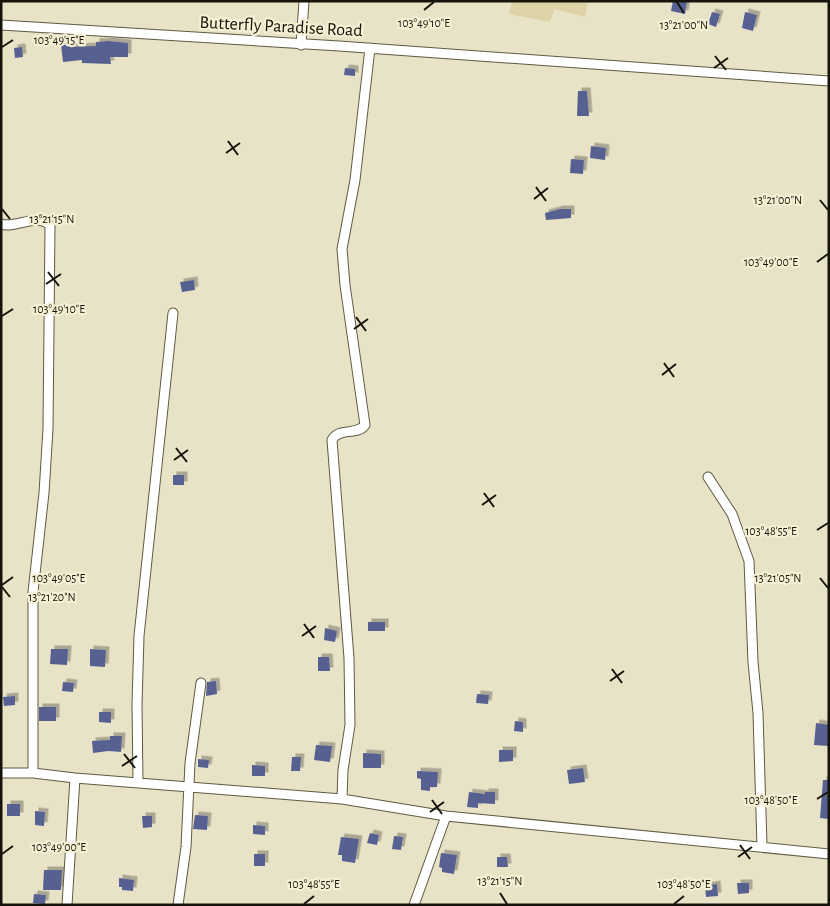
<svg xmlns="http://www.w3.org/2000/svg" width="830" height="906" font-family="'Alegreya Sans',sans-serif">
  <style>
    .green { fill: #ddd3a7 }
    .building { fill: #566191; filter: url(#shadow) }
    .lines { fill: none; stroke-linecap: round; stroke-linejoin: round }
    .minor-casing { stroke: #5f5a42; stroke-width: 11 }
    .minor { stroke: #fff; stroke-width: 9 }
    .ticks { fill: none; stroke: #16140a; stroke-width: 2 }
    .labels { text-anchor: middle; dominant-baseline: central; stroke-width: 4.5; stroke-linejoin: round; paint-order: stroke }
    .street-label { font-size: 18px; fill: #16140a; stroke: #f5efd4 }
    .ticks-label { font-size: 12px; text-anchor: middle; fill: #16140a; stroke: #f5efd4; stroke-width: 4.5; stroke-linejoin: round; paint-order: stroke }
  </style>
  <defs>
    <filter id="shadow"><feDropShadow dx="3.5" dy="-3.5" stdDeviation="0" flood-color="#0004"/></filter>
  </defs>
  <rect width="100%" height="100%" fill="#e8e2c7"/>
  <path class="green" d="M512 1H588L585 17 554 9 550 22 509 14Z"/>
  <path class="building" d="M673 1H687L685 14 671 11Z
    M712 12 720 14 716 27 708 24Z
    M745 12 757 15 753 31 742 28Z
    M109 41 128 43V57H110L111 64 82 63V60L63 62 61 45 72 44V47L96 46V42Z
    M22 47 23 57 15 58 14 48Z
    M345 68 355 69V76L344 75Z
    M578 91H587L589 116H577Z
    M591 146 606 148 605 160 590 158Z
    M571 159 584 160 583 174 570 173Z
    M560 209H571V218L546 220 545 213Z
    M194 280 195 290 182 292 180 282Z
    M173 475H184V485H173Z
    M368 622H385V631H368Z
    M325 628 337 631 335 642 324 640Z
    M51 649H68L67 665 50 664Z
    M90 649 106 650 105 667 90 666Z
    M318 657H329L330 671H318Z
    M216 681 217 694 206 696 207 682Z
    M63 682 74 683 73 692 62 691Z
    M477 694 489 695 488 704 476 703Z
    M15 696V705L4 706 3 697Z
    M39 707H56V721H39Z
    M99 712H111V723L99 722Z
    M515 721 523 722V732L514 731Z
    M816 723 829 725V746L814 745Z
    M110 736H122L121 752 108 751 93 753 92 741 110 740Z
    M316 745 332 746 330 762 314 760Z
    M499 750H513V761L499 762Z
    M363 753 381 754V768H363Z
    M292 757H301L300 771H291Z
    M198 759 209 760 208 768 198 767Z
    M252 765 265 766V776H252Z
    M583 768 585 782 569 784 567 770Z
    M417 771 438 772 437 787H430V791L421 790V779L417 778Z
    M823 780H829V819L820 818Z
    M469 792 485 794V792H495V804L478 803V808L467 807Z
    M7 804H20V816H7Z
    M35 811 45 812 44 826 35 825Z
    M195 815 208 816 207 830 193 829Z
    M142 816H152V827L143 828Z
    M253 825 265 826V835L253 834Z
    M370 833 379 835 377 845 367 843Z
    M394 836 403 837 401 850 392 849Z
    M341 837 359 839 355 863 342 861V855H338Z
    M441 853 457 855 454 874 442 872V868L439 867Z
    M254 854H265V866H254Z
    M497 857H507L508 867H497Z
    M44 870H62L61 890H43Z
    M119 878 134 880 133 891 122 890V887H119Z
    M737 883H749V893L738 894Z
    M717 884 718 896 706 897 705 886Z
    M34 894 46 895 45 904 33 903Z"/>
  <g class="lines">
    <g class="minor-casing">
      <path id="minor" d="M1 25 339 46 829 81
        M301 45 304 1
        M1 224C15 229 39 212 50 226L48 429 44 493 33 592V773
        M708 477 732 514 749 561 753 662 758 713 762 846
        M1 773H33L75 778 342 799 446 816 829 854
        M138 782 137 704 139 636 173 313
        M342 799 343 770 350 725 349 658 332 440C339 427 357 436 365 425L345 285 342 249 355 180 370 48
        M67 905 75 778
        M178 905 186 847 190 763 201 683
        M414 905 446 816"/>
    </g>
    <use href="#minor" class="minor"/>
  </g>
  <path class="ticks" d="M677 2 684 13M424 10 434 2M2 47 13 40M715 56 726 70M714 68 728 58M228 141 238 155M226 153 240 143M536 187 546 201M534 199 548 188M820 200 828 210M2 209 10 219M817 262 828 254M48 272 59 286M46 284 61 274M2 316 13 309M356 317 366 331M354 329 368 319M664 363 674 377M662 375 676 364M176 448 187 462M174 460 188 450M484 493 494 507M482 505 496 495M817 530 828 523M820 578 828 588M2 585 13 577M2 587 10 597M304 624 314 638M302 636 316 626M612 669 622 683M610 681 624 671M124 754 135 768M122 766 137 756M817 799 828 792M432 800 442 814M430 812 444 802M740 845 750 859M2 854 13 846M738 857 752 847M500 893 507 904M304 904 314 896M674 904 684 896"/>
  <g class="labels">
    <g class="street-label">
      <text transform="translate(281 27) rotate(3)">Butterfly Paradise Road</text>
    </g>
  </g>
  <g class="ticks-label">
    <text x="424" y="27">103°49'10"E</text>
    <text x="684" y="29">13°21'00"N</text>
    <text x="59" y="44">103°49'15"E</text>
    <text x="778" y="204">13°21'00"N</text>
    <text x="52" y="223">13°21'15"N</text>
    <text x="771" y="266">103°49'00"E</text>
    <text x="59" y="313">103°49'10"E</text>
    <text x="771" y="535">103°48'55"E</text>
    <text x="59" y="582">103°49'05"E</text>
    <text x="778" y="582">13°21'05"N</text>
    <text x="52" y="601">13°21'20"N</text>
    <text x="771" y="804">103°48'50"E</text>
    <text x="59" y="851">103°49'00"E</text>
    <text x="500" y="885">13°21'15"N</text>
    <text x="314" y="888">103°48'55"E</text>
    <text x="684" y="888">103°48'50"E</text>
  </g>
  <rect width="830" height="906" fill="none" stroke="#16140a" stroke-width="5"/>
</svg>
